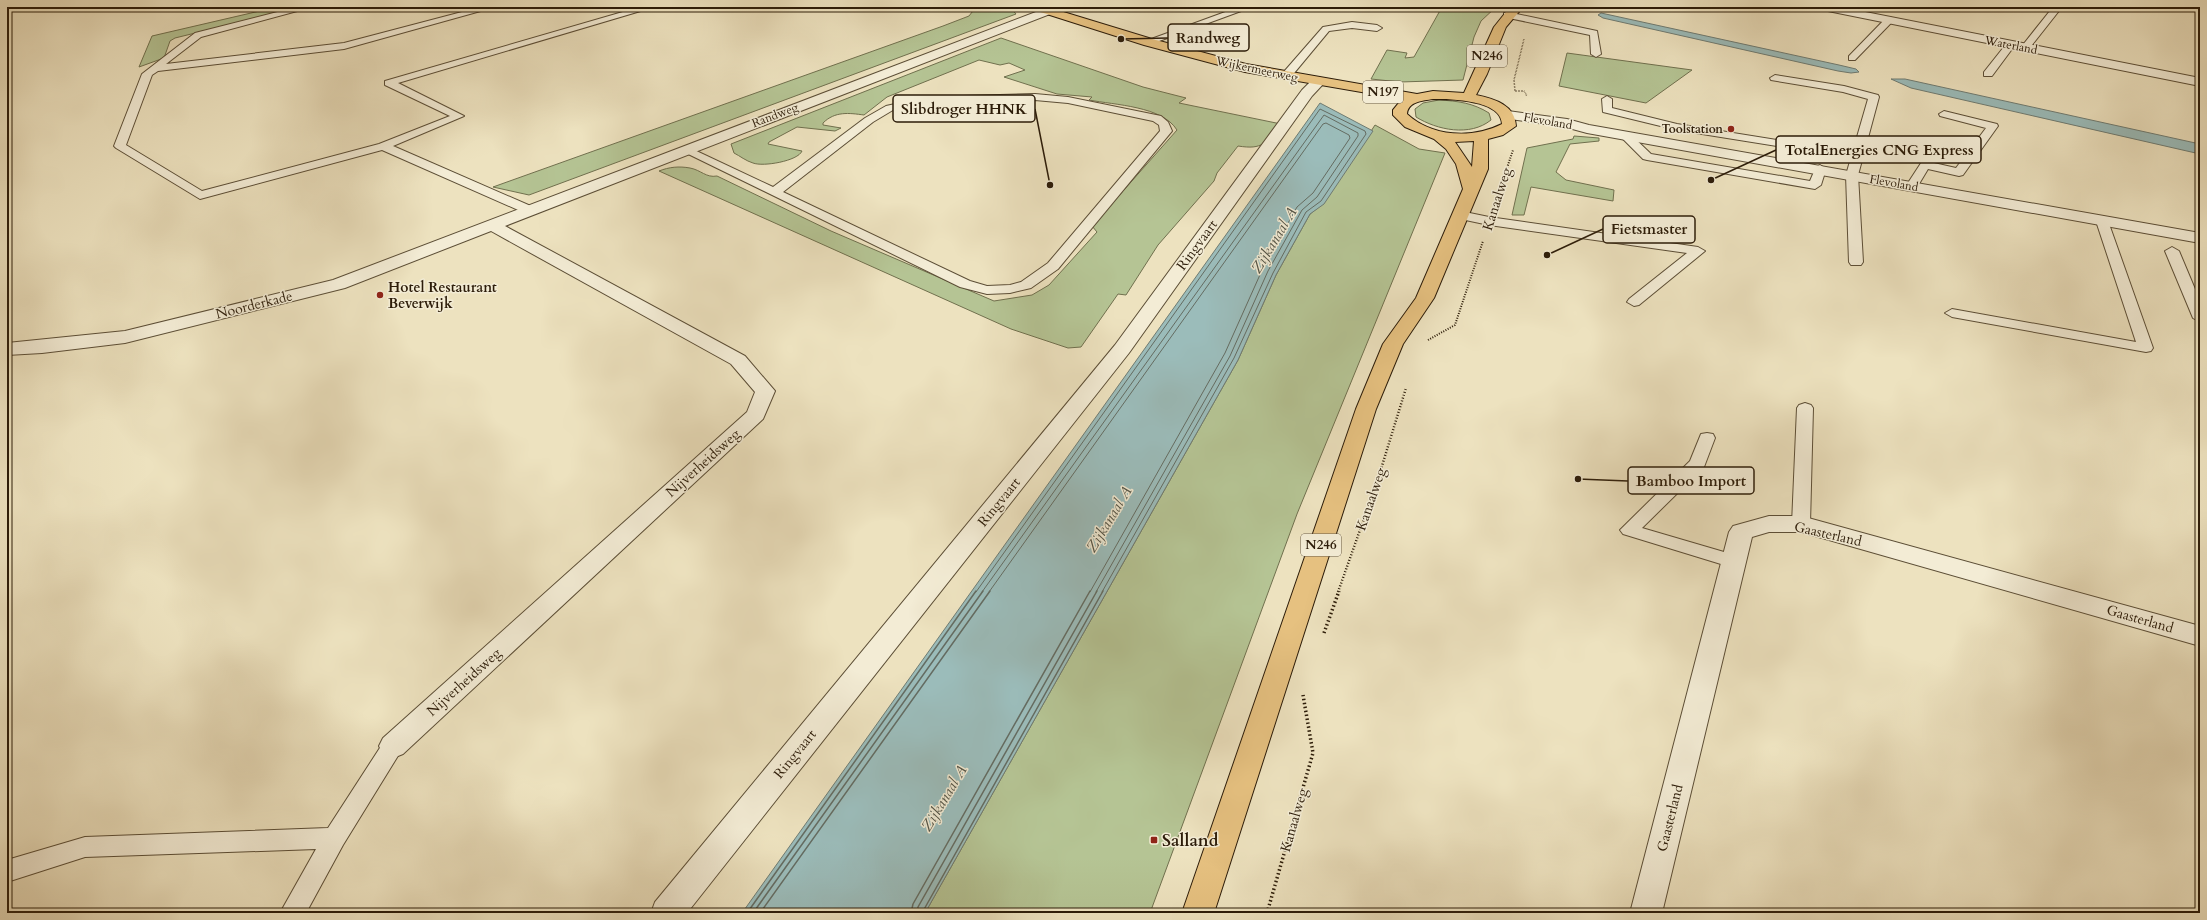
<svg xmlns="http://www.w3.org/2000/svg" width="2207" height="920" font-family="Cardo,serif">
  <style>
    .green { fill: #b5c494; stroke: #70704e }
    .water { fill: #9bbcba; stroke: #6f7c73 }
    .lines { fill: none; stroke-linecap: round; stroke-linejoin: round }
    .shore-far1 { stroke: #646c62; stroke-width: 1 }
    .shore { stroke: #646c62; stroke-width: 1.5 }
    .service-casing { stroke: #5c4e36; stroke-width: 2 }
    .minor-casing { stroke: #5c4e36; stroke-width: 2 }
    .primary-casing { stroke: #2c1c09; stroke-width: 2 }
    .path-far3 { stroke: #2c1c09; stroke-width: 1.5; stroke-dasharray: 0.5 1; stroke-linecap: butt }
    .path-far2 { stroke: #2c1c09; stroke-width: 2; stroke-dasharray: 1 1.5; stroke-linecap: butt }
    .path-far1 { stroke: #2c1c09; stroke-width: 2.5; stroke-dasharray: 1 2; stroke-linecap: butt }
    .path { stroke: #2c1c09; stroke-width: 3.5; stroke-dasharray: 1.5 2.5; stroke-linecap: butt }
    .service { fill: #f3ecd5; fill-rule: evenodd }
    .minor { fill: #f3ecd5; fill-rule: evenodd }
    .primary { fill: #e6c180; fill-rule: evenodd }
    .poi-dot { fill: #8f2418; stroke: #f3ecd5; stroke-width: 1.5 }
    .labels { text-anchor: middle; dominant-baseline: central; stroke-width: 3; stroke-linejoin: round; paint-order: stroke }
    .far-street-label { font-size: 12px; fill: #2c1c09; stroke: #f3ecd5 }
    .far-poi-label { font-size: 12px; font-weight: bold; fill: #2c1c09; stroke: #f3ecd5; text-anchor: end }
    .shield { fill: #f3ecd5; stroke: #685a46; stroke-width: 1 }
    .shield-label { font-size: 13px; font-weight: bold; fill: #2c1c09 }
    .street-label { font-size: 14px; fill: #2c1c09; stroke: #f3ecd5 }
    .poi-label { font-size: 14px; font-weight: bold; fill: #2c1c09; stroke: #f3ecd5; text-anchor: start }
    .water-label { font-size: 15px; font-style: italic; fill: #535447; stroke: #f3ecd5 }
    .near-poi-label { font-size: 17px; font-weight: bold; fill: #2c1c09; stroke: #f3ecd5; text-anchor: start }
    .leader { fill: none; stroke: #2c1c09; stroke-width: 1.5 }
    .callout-dot { fill: #2c1c09; stroke: #f3ecd5; stroke-width: 1.5 }
    .callout { fill: #f3ecd5; stroke: #2c1c09; stroke-width: 1.5 }
    .callout-label { font-size: 15px; text-anchor: middle; font-weight: bold; fill: #2c1c09 }
  </style>
  <rect width="100%" height="100%" fill="#ede2bf"/>
  <filter id="stains"><feTurbulence type="fractalNoise" baseFrequency=".005" numOctaves="4"/><feColorMatrix values="0 0 0 0 .2 0 0 0 0 .09 0 0 0 0 .02 0 0 0 .5 -.17"/></filter>
  <radialGradient id="worn" r=".72"><stop offset=".6" stop-color="#630" stop-opacity="0"/><stop offset="1" stop-color="#630" stop-opacity=".3"/></radialGradient>
  <path class="green" d="M277 7H301L175 38 170 41 164 58 139 67 152 36Z
    M976 7H1010L1016 14 529 195 493 187 943 26 969 16Z
    M1442 7H1496L1481 21 1474 37 1463 80 1400 82 1371 79 1387 50 1407 53 1405 58 1414 57Z
    M1001 38 1143 87 1186 98 1179 103 1281 124C1266 143 1263 150 1238 146L1217 173 1214 181 1158 245 1126 295 1118 294 1081 347 1068 348 1011 329 659 171C669 167 679 166 690 168 701 170 706 178 717 176L831 231 994 301 1032 295 1049 285 1097 232 1092 226 1177 130C1162 106 1115 105 1089 100L1092 97 1057 94 1004 77 1025 70 1009 63 1000 65 979 60 887 97 864 115C849 113 835 111 823 123V125L841 128 835 131 797 127 769 142 768 144 802 151C798 161 763 167 753 163 746 161 740 156 734 153L731 144Z
    M1567 53 1692 70 1646 103 1559 86Z
    M1439 100C1458 101 1473 103 1489 113L1491 120C1470 137 1437 130 1416 117L1415 109 1423 103Z
    M1375 125 1419 149 1445 153 1297 514 1150 913H925L1238 360 1276 275 1310 214 1324 203Z
    M1574 136 1599 138V141L1570 144 1556 172 1566 180 1614 190 1613 201 1531 187 1524 215H1512L1527 148 1573 139Z"/>
  <path class="water" d="M1601 13 1839 65 1856 69 1859 72 1851 73 1838 71 1603 18 1598 15Z
    M1891 79H1905L2200 144V154L1911 88Z
    M1320 103 1373 131 1324 204 1310 214 1276 275 1238 360 925 913H742Z"/>
  <g class="lines">
    <path class="shore-far1" d="M976 592 1320 109 1365 131 1366 134 1321 201 1306 212 1273 273 1234 358 1102 592
      M982 592 1324 115 1358 133V136L1317 197 1302 210 1268 271 1230 356 1096 592
      M989 592 1323 124 1326 123 1349 135 1350 138 1313 193 1297 207 1263 268 1225 353 1090 592"/>
    <path class="shore" d="M747 913 976 591
      M753 913 983 591
      M760 913 990 591
      M911 913 913 904 1090 591
      M917 913 918 907 1097 591
      M922 913 1103 591"/>
    <g class="service-casing">
      <path id="service" d="M297 7H312L201 37 166 64 344 43 481 7H495L344 49 158 71 152 75 126 145 202 191 379 144 450 116 385 85V81L640 7H654L398 83 464 116 393 146 533 207 535 210 533 213H525L382 150 200 199 116 148 114 146 142 74 195 33Z
        M1239 7H1252L1151 44 1148 45 1143 42Z
        M2053 7H2062L2028 50H2022V46Z
        M1507 12 1597 31 1601 54 1596 57 1591 54 1590 35 1504 17V13Z
        M1889 17 1892 18V22L1855 60H1849V56L1886 18Z
        M1352 22 1377 25 1382 28 1377 31 1352 28 1329 31 1290 78H1282V74L1323 27Z
        M2010 42 2015 45 1992 76H1984V72L2007 43Z
        M1775 75 1844 86 1878 95 1879 97 1858 175 1863 262 1861 265H1851L1849 262 1846 175 1868 99 1843 92 1771 80 1770 78Z
        M1035 94 1068 97 1161 116 1168 122 1172 131 1058 269 1031 288 1010 293 987 294 960 287 680 150 682 148H690L773 187 865 118 886 106 927 97ZM1035 100 1068 103 1153 121 1159 125 1160 131 1048 263 1021 282 1010 285 987 286 970 281 783 192 873 122 893 110 927 103Z
        M1607 96 1612 99V108L1677 124 1796 143 1802 146 1796 149 1677 130 1603 112 1602 99Z
        M1944 111 1997 124 1998 126 1963 175 1959 176 1928 169 1916 189H1908L1906 186 1921 163 1925 161 1956 168 1986 128 1940 116 1939 114Z
        M1625 132 1629 133 1651 154 1810 181 1816 167 1820 165 1826 169 1821 185 1815 189 1647 160 1643 159 1619 135Z
        M1460 211 1489 217 1698 247 1705 251 1639 305 1634 306 1627 302 1629 299 1687 253 1489 225 1456 218 1454 215 1456 212Z
        M2102 217 2108 221 2153 348 2151 351 2146 352 1952 317 1945 313 1952 309 2136 342 2096 221Z
        M2172 247 2179 251 2200 301V322L2193 318 2165 251Z
        M1805 403 1811 405 1813 408 1810 524 1807 528 1801 530 1795 528 1792 524 1797 408 1799 405Z
        M1707 433 1713 434 1715 438 1704 467 1642 528 1741 557 1743 562 1741 567 1734 568 1623 534 1620 530 1690 461 1701 434Z
        M393 737 401 740 404 746 343 845 306 913H280L316 849 85 857 7 882V860L85 837 328 828 385 740Z"/>
    </g>
    <g class="minor-casing">
      <path id="minor" d="M1049 7H1065L1063 9 505 226 745 356 775 391 763 419 403 754 393 758 383 754 379 746 383 738 747 412 755 392 731 364 491 231 345 288 125 343 42 353 7 355V343L125 331 333 280Z
        M1817 7H1840L2200 78V86L1823 10Z
        M1319 77 1326 81 1312 96 1129 353 687 913H651L655 902 1115 345 1302 90 1314 78Z
        M1508 111 1567 119 1589 125 2200 233V243L1587 133 1565 127 1503 118 1501 115Z
        M1769 516H1801L2200 626V646L1801 532H1769L1752 537 1662 913H1630L1729 532 1733 526Z"/>
    </g>
    <g class="primary-casing">
      <path id="primary" d="M1029 7H1047L1152 39 1246 64 1417 94 1433 91 1464 93 1494 27 1510 7H1523L1506 27 1487 74 1476 95C1495 99 1515 105 1516 126L1503 135 1488 139V169L1434 298 1403 344 1376 409 1214 913H1182L1356 409 1383 344 1416 298 1463 189 1456 164 1446 149 1434 139 1405 127 1393 115V110L1402 99 1245 72 1144 45 1031 9ZM1433 99C1452 99 1501 100 1502 124 1472 139 1432 137 1407 114 1408 101 1423 101 1433 99ZM1474 141 1472 167 1455 142Z"/>
    </g>
    <path class="path-far3" d="M1515 91 1514 80 1524 39
      M1515 91H1524L1527 96"/>
    <path class="path-far2" d="M1507 168 1513 150
      M1428 340 1455 325 1483 241"/>
    <path class="path-far1" d="M1338 592 1377 482 1406 388"/>
    <path class="path" d="M1324 633 1339 591
      M1267 913 1313 753 1303 695"/>
    <use href="#service" class="service"/>
    <use href="#minor" class="minor"/>
    <use href="#primary" class="primary"/>
  </g>
  <g class="poi-dot">
    <circle cx="1731" cy="129" r="4"/>
    <circle cx="380" cy="295" r="4"/>
    <rect x="1150" y="836" width="8" height="8" rx="2"/>
  </g>
  <g class="labels">
    <g class="far-street-label">
      <text transform="translate(2011 45) rotate(11)">Waterland</text>
      <text transform="translate(1257 69) rotate(12)">Wijkermeerweg</text>
      <text transform="translate(775 115) rotate(-21)">Randweg</text>
      <text transform="translate(1548 121) rotate(10)">Flevoland</text>
      <text transform="translate(1894 183) rotate(10)">Flevoland</text>
    </g>
    <g class="far-poi-label">
      <text x="1723" y="129">Toolstation</text>
    </g>
    <g class="shield">
      <rect x="1467" y="45" width="40" height="22" rx="3"/>
      <rect x="1363" y="81" width="40" height="22" rx="3"/>
      <rect x="1301" y="534" width="40" height="22" rx="3"/>
    </g>
    <g class="shield-label">
      <text x="1487" y="56">N246</text>
      <text x="1383" y="92">N197</text>
      <text x="1321" y="545">N246</text>
    </g>
    <g class="street-label">
      <text transform="translate(1497 199) rotate(-72)">Kanaalweg</text>
      <text transform="translate(1197 245) rotate(-54)">Ringvaart</text>
      <text transform="translate(254 305) rotate(-14)">Noorderkade</text>
      <text transform="translate(703 463) rotate(-42)">Nijverheidsweg</text>
      <text transform="translate(1371 499) rotate(-71)">Kanaalweg</text>
      <text transform="translate(999 502) rotate(-51)">Ringvaart</text>
      <text transform="translate(1828 534) rotate(13)">Gaasterland</text>
      <text transform="translate(2140 619) rotate(16)">Gaasterland</text>
      <text transform="translate(464 682) rotate(-42)">Nijverheidsweg</text>
      <text transform="translate(795 754) rotate(-51)">Ringvaart</text>
      <text transform="translate(1670 818) rotate(-76)">Gaasterland</text>
      <text transform="translate(1294 820) rotate(-74)">Kanaalweg</text>
    </g>
    <g class="poi-label">
      <text x="388" y="287">Hotel Restaurant<tspan x="388" dy="16">Beverwijk</tspan></text>
    </g>
    <g class="water-label">
      <text transform="translate(1274 240) rotate(-59)">Zijkanaal A</text>
      <text transform="translate(1109 519) rotate(-59)">Zijkanaal A</text>
      <text transform="translate(944 798) rotate(-59)">Zijkanaal A</text>
    </g>
    <g class="near-poi-label">
      <text x="1162" y="840">Salland</text>
    </g>
  </g>
  <path class="leader" d="M1121 39L1168 38M1050 185L1035 109M1711 180L1776 150M1547 255L1603 229M1578 479L1628 481"/>
  <g class="callout-dot">
    <circle cx="1121" cy="39" r="4"/>
    <circle cx="1050" cy="185" r="4"/>
    <circle cx="1711" cy="180" r="4"/>
    <circle cx="1547" cy="255" r="4"/>
    <circle cx="1578" cy="479" r="4"/>
  </g>
  <g class="callout">
    <rect x="1168" y="24" width="81" height="27" rx="4"/>
    <rect x="893" y="95" width="142" height="27" rx="4"/>
    <rect x="1776" y="136" width="205" height="27" rx="4"/>
    <rect x="1603" y="216" width="92" height="27" rx="4"/>
    <rect x="1628" y="467" width="126" height="27" rx="4"/>
  </g>
  <g class="callout-label">
    <text x="1208" y="43">Randweg</text>
    <text x="964" y="114">Slibdroger HHNK</text>
    <text x="1879" y="155">TotalEnergies CNG Express</text>
    <text x="1649" y="234">Fietsmaster</text>
    <text x="1691" y="486">Bamboo Import</text>
  </g>
  <rect width="2207" height="920" fill="none" stroke="#ede2bf" stroke-width="24"/>
  <rect x="8" y="8" width="2191" height="904" fill="none" stroke="#2c1c09" stroke-width="2"/>
  <rect x="12" y="12" width="2183" height="896" fill="none" stroke="#2c1c09"/>
  <rect width="100%" height="100%" filter="url(#stains)"/>
  <rect width="100%" height="100%" fill="url(#worn)"/>
</svg>
